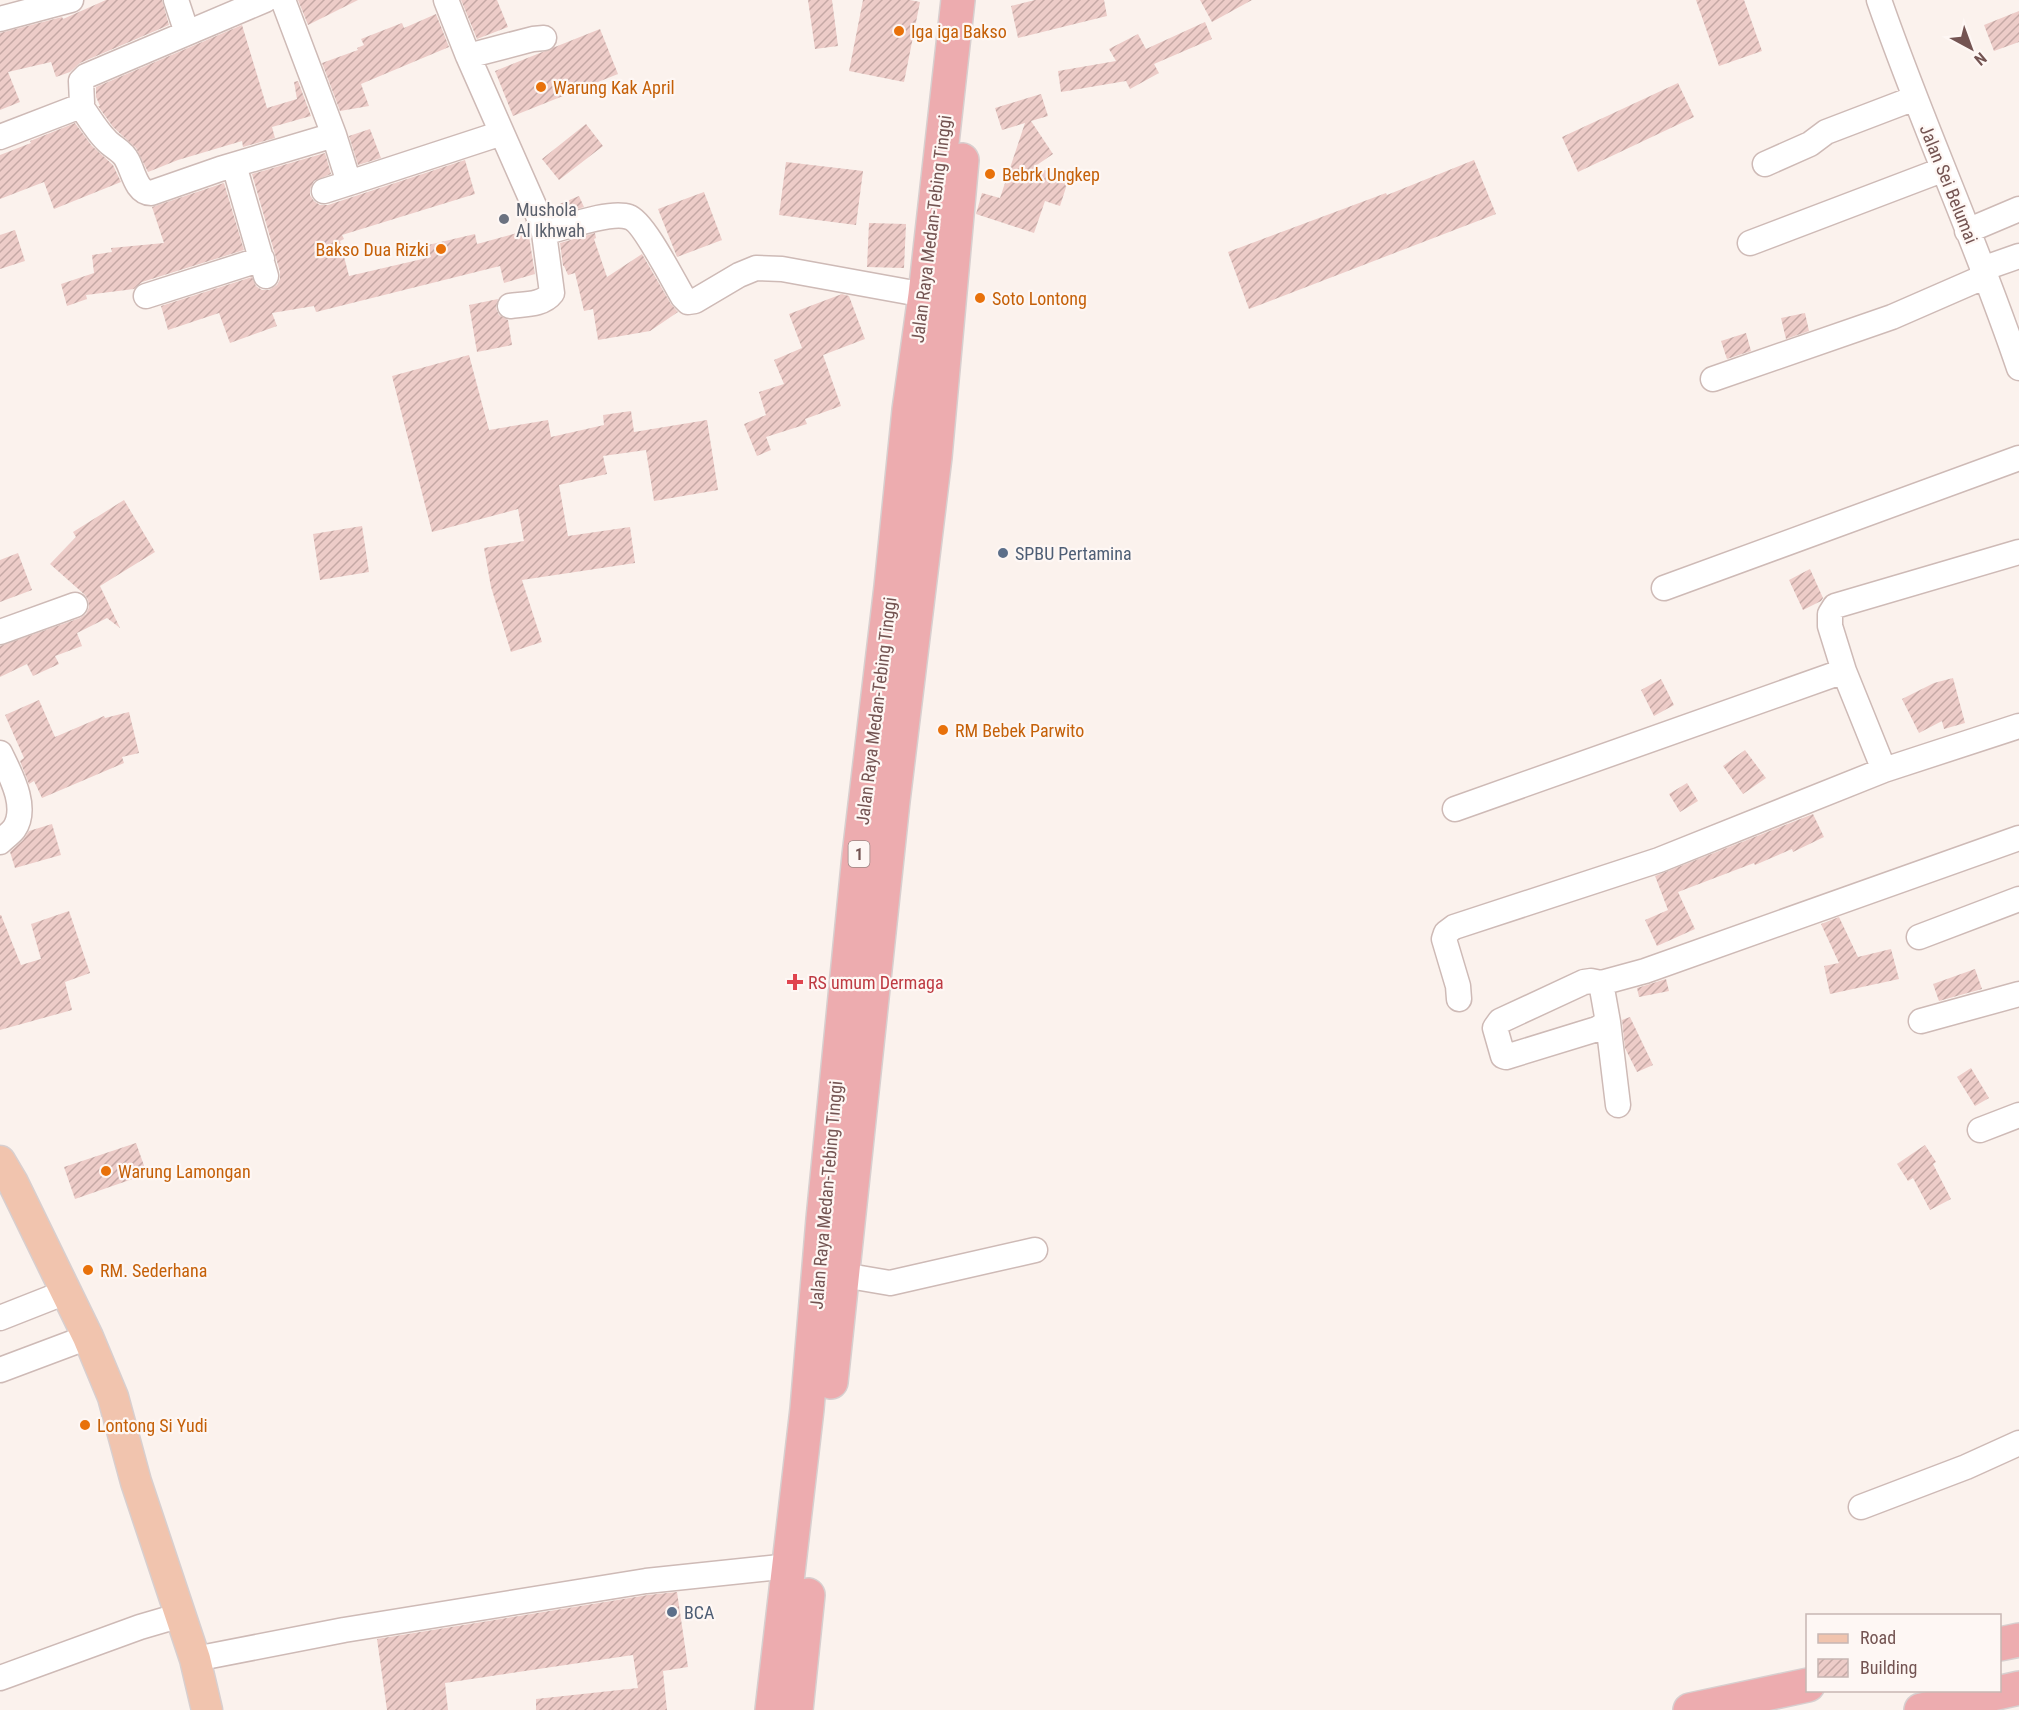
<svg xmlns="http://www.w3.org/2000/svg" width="2019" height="1710" font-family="'Roboto Condensed',sans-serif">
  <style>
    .building { fill: url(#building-hatch) }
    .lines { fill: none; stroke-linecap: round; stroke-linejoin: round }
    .minor-casing { stroke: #cebab6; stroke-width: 27 }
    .major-casing { stroke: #d8cfcf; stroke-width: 33 }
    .highway-casing { stroke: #d8cfcf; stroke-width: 36 }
    .minor { stroke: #fff; stroke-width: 24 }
    .major { stroke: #f1c4ae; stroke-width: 30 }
    .highway { stroke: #edacaf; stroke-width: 33 }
    .food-dot { fill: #e8710a; stroke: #fef7f4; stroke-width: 2 }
    .worship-dot { fill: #6b7280; stroke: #fef7f4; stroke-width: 2 }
    .service-dot { fill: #5c6f8a; stroke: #fef7f4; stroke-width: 2 }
    .health-dot { fill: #e0444e; stroke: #fef7f4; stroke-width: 2 }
    .labels { text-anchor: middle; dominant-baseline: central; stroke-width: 4.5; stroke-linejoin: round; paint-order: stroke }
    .shield { fill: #fef7f4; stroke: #9d8583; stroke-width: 1.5 }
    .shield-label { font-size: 16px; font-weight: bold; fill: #745452 }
    .food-label { font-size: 18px; fill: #c56008; stroke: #fef7f4; text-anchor: start }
    .street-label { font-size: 18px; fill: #745452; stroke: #fef7f4 }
    .worship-label { font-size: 18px; fill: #5b616d; stroke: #fef7f4; text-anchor: start }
    .service-label { font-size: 18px; fill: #4e5e75; stroke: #fef7f4; text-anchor: start }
    .health-label { font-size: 18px; fill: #be3a42; stroke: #fef7f4; text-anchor: start }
  </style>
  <defs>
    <pattern id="building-hatch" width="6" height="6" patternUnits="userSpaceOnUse" patternTransform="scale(1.5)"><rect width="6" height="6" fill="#edccc8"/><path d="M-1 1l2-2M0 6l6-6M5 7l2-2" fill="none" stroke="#c5a8a5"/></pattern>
  </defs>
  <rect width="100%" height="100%" fill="#fbf2ed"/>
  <path class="building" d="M106 0H162L169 25 80 63 70 72 56 77 51 62 8 72 20 102 0 110V33L62 17 63 19Z
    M298 0H358L308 25Z
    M461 0H497L508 27 477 39Z
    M808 0H832L838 46 815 49Z
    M863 0H910L920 2 904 82 849 71Z
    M1035 0H1104L1107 16 1018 38 1011 6Z
    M1200 0H1252L1212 22Z
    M1696 0H1744L1762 51 1719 66Z
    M2019 11V42L1994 51 1984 25Z
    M436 14 449 47 361 84 369 106 340 111 322 63 358 50 357 48 364 45 361 39 402 23 404 28Z
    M1205 22 1212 39 1154 64 1159 73 1130 89 1126 81 1061 92 1058 71 1116 61 1109 49 1138 34 1146 49Z
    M242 25 267 108 297 99 294 82 298 81 311 116 272 127 275 138 243 147 242 141 178 160 148 172 136 148 113 127 98 106H100L96 97V87Z
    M600 29 618 74 513 116 495 71Z
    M1678 83 1694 117 1578 172 1562 137Z
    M1041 94 1048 116 1031 121 1053 154 1034 167 1069 178 1060 206 1045 201 1034 233 976 214 982 193 1000 198 1025 123 1002 130 995 108Z
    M75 123 92 146 113 165 121 182 54 209 44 182 0 199V155L31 143 30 141Z
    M586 124 603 146 559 180 542 159Z
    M370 129 381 158 358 165 349 136Z
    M325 153 331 174 314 181 310 189V195L314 201 320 205H328L465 160 475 194 342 235 344 239 340 241 349 276 431 257 428 245 475 234 477 244 528 230 535 274 504 283 500 266 316 312 314 306 272 313 277 326 230 343 219 313 168 330 161 306 252 277 256 286 262 290H269L277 285 280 279V272L252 174Z
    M1474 160 1496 214 1249 309 1228 252 1386 193 1387 195Z
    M786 162 863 171 856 225 779 215Z
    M224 183 244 250 142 282 134 289 86 295 87 299 67 306 61 284 94 273 92 255 112 252 111 248 164 243 152 207Z
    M704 192 722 240 677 257 658 209Z
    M579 196 584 207 553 216 550 208Z
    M869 223 906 224 904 268 867 267Z
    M15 230 25 261 0 269V235Z
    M595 233 596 238 594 239 607 277 642 254 671 304 678 312 650 331 598 340 593 309 584 311 575 273 568 275 564 266H563L560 243Z
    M842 294 849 296 865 339 823 355 841 406 805 419 807 424 766 437 771 450 757 456 744 424 766 415 759 392 784 384 774 360 802 348 789 314Z
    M498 299 496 308 499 315 508 320 512 345 477 352 469 305Z
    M1805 313 1809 331 1786 339 1781 318Z
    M1746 333 1751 351 1727 359 1721 341Z
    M469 355 489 430 548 420 551 437 604 425 603 415 631 411 634 432 707 420 718 490 654 501 646 450 603 456 607 474 559 485 568 536 630 527 635 563 522 580 542 642 511 652 491 587 484 548 524 541 518 509 432 532 392 376Z
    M124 500 155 552 100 586 120 628 107 618 77 633 82 646 55 656 59 664 33 676 27 664 0 677V646L80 618 86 614 89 607 88 600 85 595 50 564 76 537 73 532Z
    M362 526 369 572 320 580 313 534Z
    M18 553 32 590 0 602V560Z
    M1810 569 1823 598 1821 601 1803 610 1789 580Z
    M1953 678 1965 723 1944 729 1942 721 1919 733 1902 699 1934 683Z
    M1661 679 1674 705 1654 716 1641 690Z
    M39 700 55 737 104 716 105 718 129 712 139 753 122 757 124 763 42 798 34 781 29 784 20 761 24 758 5 715Z
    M1745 750 1766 778 1743 794 1723 766Z
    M1687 783 1698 801 1680 812 1669 794Z
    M1813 814 1824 837 1793 852 1792 849 1755 865 1754 863 1678 892 1695 929 1657 946 1645 920 1668 910 1655 876Z
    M52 824 61 855 15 868 10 852 23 840 29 831Z
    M69 911 90 973 65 982 72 1010 0 1030V915H1L21 965 41 959 31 924Z
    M1839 917 1858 957 1891 949 1899 979 1830 994 1824 966 1839 963 1821 924Z
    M1975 969 1982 989 1939 1001 1933 984Z
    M1666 979 1669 991 1639 997 1637 988Z
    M1630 1017 1653 1065 1637 1072 1625 1048 1622 1020Z
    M1971 1068 1989 1098 1975 1106 1957 1077Z
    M136 1143 147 1174 75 1199 64 1167Z
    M1925 1145 1936 1162 1933 1164 1951 1199 1930 1210 1913 1178 1908 1181 1897 1164Z
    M677 1592 688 1667 663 1671 667 1710H536V1699L638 1688 633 1655 445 1683 448 1710H387L377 1639 648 1595Z"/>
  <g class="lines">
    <g class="minor-casing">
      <path id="minor" d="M176 0 187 33
        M446 0 468 56 533 39 544 38
        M1879 0C1922 124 1977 243 2019 368
        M0 19 71 0
        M468 56 536 210 544 233 552 293C543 305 525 304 510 306
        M80 105C89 117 96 130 106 140 112 147 123 151 127 160 133 170 136 193 151 193L220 169 334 135 283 0
        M334 135 349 183 502 133
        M0 137 78 107 82 103 81 81 86 76 265 0
        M1765 164 1810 144 1826 132 1915 98
        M234 165 266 276
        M324 191 349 183
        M1967 231 2019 209
        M544 233C564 228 610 210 629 217 643 221 674 282 683 297L688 302 695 301 739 275 756 268 782 269 925 295
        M1750 243 1942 170
        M1982 269 2019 256
        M146 296 262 259
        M1713 379 1892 317 1986 276
        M1664 588 2019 458
        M0 632 75 605
        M1844 671 1830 626V614L1835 606 2019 552
        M0 753C10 774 29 807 14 829 10 834 4 838 0 842
        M1455 809 1844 671 1884 770
        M1919 937 2019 899
        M1601 983 1591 981 1584 982 1500 1021 1495 1028 1503 1056 1506 1057 1597 1029 1608 1022 1601 983 1645 971 2019 838
        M1459 999 1458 986 1444 939 1446 933 1454 927 1659 860 1884 770 2019 726
        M1921 1021 2019 994
        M1608 1022 1618 1105
        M1980 1130 2019 1115
        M843 1275 890 1283 1035 1250
        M0 1318 66 1292
        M0 1370 88 1337
        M1861 1507 1966 1467 2019 1443
        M195 1659 344 1630 646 1581 789 1566
        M0 1678 140 1627 181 1615"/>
    </g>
    <g class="major-casing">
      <path id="major" d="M0 1161 13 1183 88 1337 113 1397 136 1482 195 1659 207 1710"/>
    </g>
    <g class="highway-casing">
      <path id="highway" d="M831 1382 893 801 935 457 962 160
        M2000 1644 2019 1640
        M772 1710 807 1409 823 1219 859 855 891 587 909 410 925 295 958 0
        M796 1710 808 1595
        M1690 1710 1808 1685
        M1921 1710 2019 1688"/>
    </g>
    <use href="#minor" class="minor"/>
    <use href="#major" class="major"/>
    <use href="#highway" class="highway"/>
  </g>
  <g class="food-dot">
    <circle cx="899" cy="31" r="6"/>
    <circle cx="541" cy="87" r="6"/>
    <circle cx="990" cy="174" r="6"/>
    <circle cx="441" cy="249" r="6"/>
    <circle cx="980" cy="298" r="6"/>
    <circle cx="943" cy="730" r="6"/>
    <circle cx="106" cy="1171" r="6"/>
    <circle cx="88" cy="1270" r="6"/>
    <circle cx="85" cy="1425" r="6"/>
  </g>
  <circle class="worship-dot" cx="504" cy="219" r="6"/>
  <g class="service-dot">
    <circle cx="1003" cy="553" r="6"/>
    <circle cx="672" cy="1612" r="6"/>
  </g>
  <path class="health-dot" d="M792 973h6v6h6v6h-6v6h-6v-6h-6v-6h6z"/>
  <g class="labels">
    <rect class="shield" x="848.5" y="841" width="21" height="26" rx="4.5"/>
    <g class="shield-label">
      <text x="859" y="854">1</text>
    </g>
    <g class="food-label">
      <text x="911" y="31">Iga iga Bakso</text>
      <text x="553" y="87">Warung Kak April</text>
      <text x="1002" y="174">Bebrk Ungkep</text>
      <text x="429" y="249" text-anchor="end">Bakso Dua Rizki</text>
      <text x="992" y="298">Soto Lontong</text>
      <text x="955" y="730">RM Bebek Parwito</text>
      <text x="118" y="1171">Warung Lamongan</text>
      <text x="100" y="1270">RM. Sederhana</text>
      <text x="97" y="1425">Lontong Si Yudi</text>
    </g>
    <g class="street-label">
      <text transform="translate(1949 184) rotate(68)">Jalan Sei Belumai</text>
      <text transform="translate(931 229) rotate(-83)">Jalan Raya Medan-Tebing Tinggi</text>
      <text transform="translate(876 711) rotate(-83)">Jalan Raya Medan-Tebing Tinggi</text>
      <text transform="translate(826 1195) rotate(-85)">Jalan Raya Medan-Tebing Tinggi</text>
    </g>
    <g class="worship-label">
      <text x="516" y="209">Mushola<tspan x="516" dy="21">Al Ikhwah</tspan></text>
    </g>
    <g class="service-label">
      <text x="1015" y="553">SPBU Pertamina</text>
      <text x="684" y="1612">BCA</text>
    </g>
    <g class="health-label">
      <text x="808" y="982">RS umum Dermaga</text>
    </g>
  </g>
  <rect x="1806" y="1614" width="195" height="78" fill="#fef7f4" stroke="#c7b6b3" stroke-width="1.5"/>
  <rect x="1818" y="1634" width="30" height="9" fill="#f1c4ae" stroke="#c7b6b3" stroke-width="1.5"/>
  <text x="1860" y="1644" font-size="18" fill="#745452">Road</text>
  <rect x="1818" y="1659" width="30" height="18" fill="url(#building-hatch)" stroke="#c7b6b3" stroke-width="1.5"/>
  <text x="1860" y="1674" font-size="18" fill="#745452">Building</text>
  <g transform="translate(1971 48) rotate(139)" stroke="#fef7f4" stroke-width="4.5" paint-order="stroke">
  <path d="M0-4.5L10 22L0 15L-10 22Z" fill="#745452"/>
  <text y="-9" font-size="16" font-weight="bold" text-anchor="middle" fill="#745452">N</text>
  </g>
</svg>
